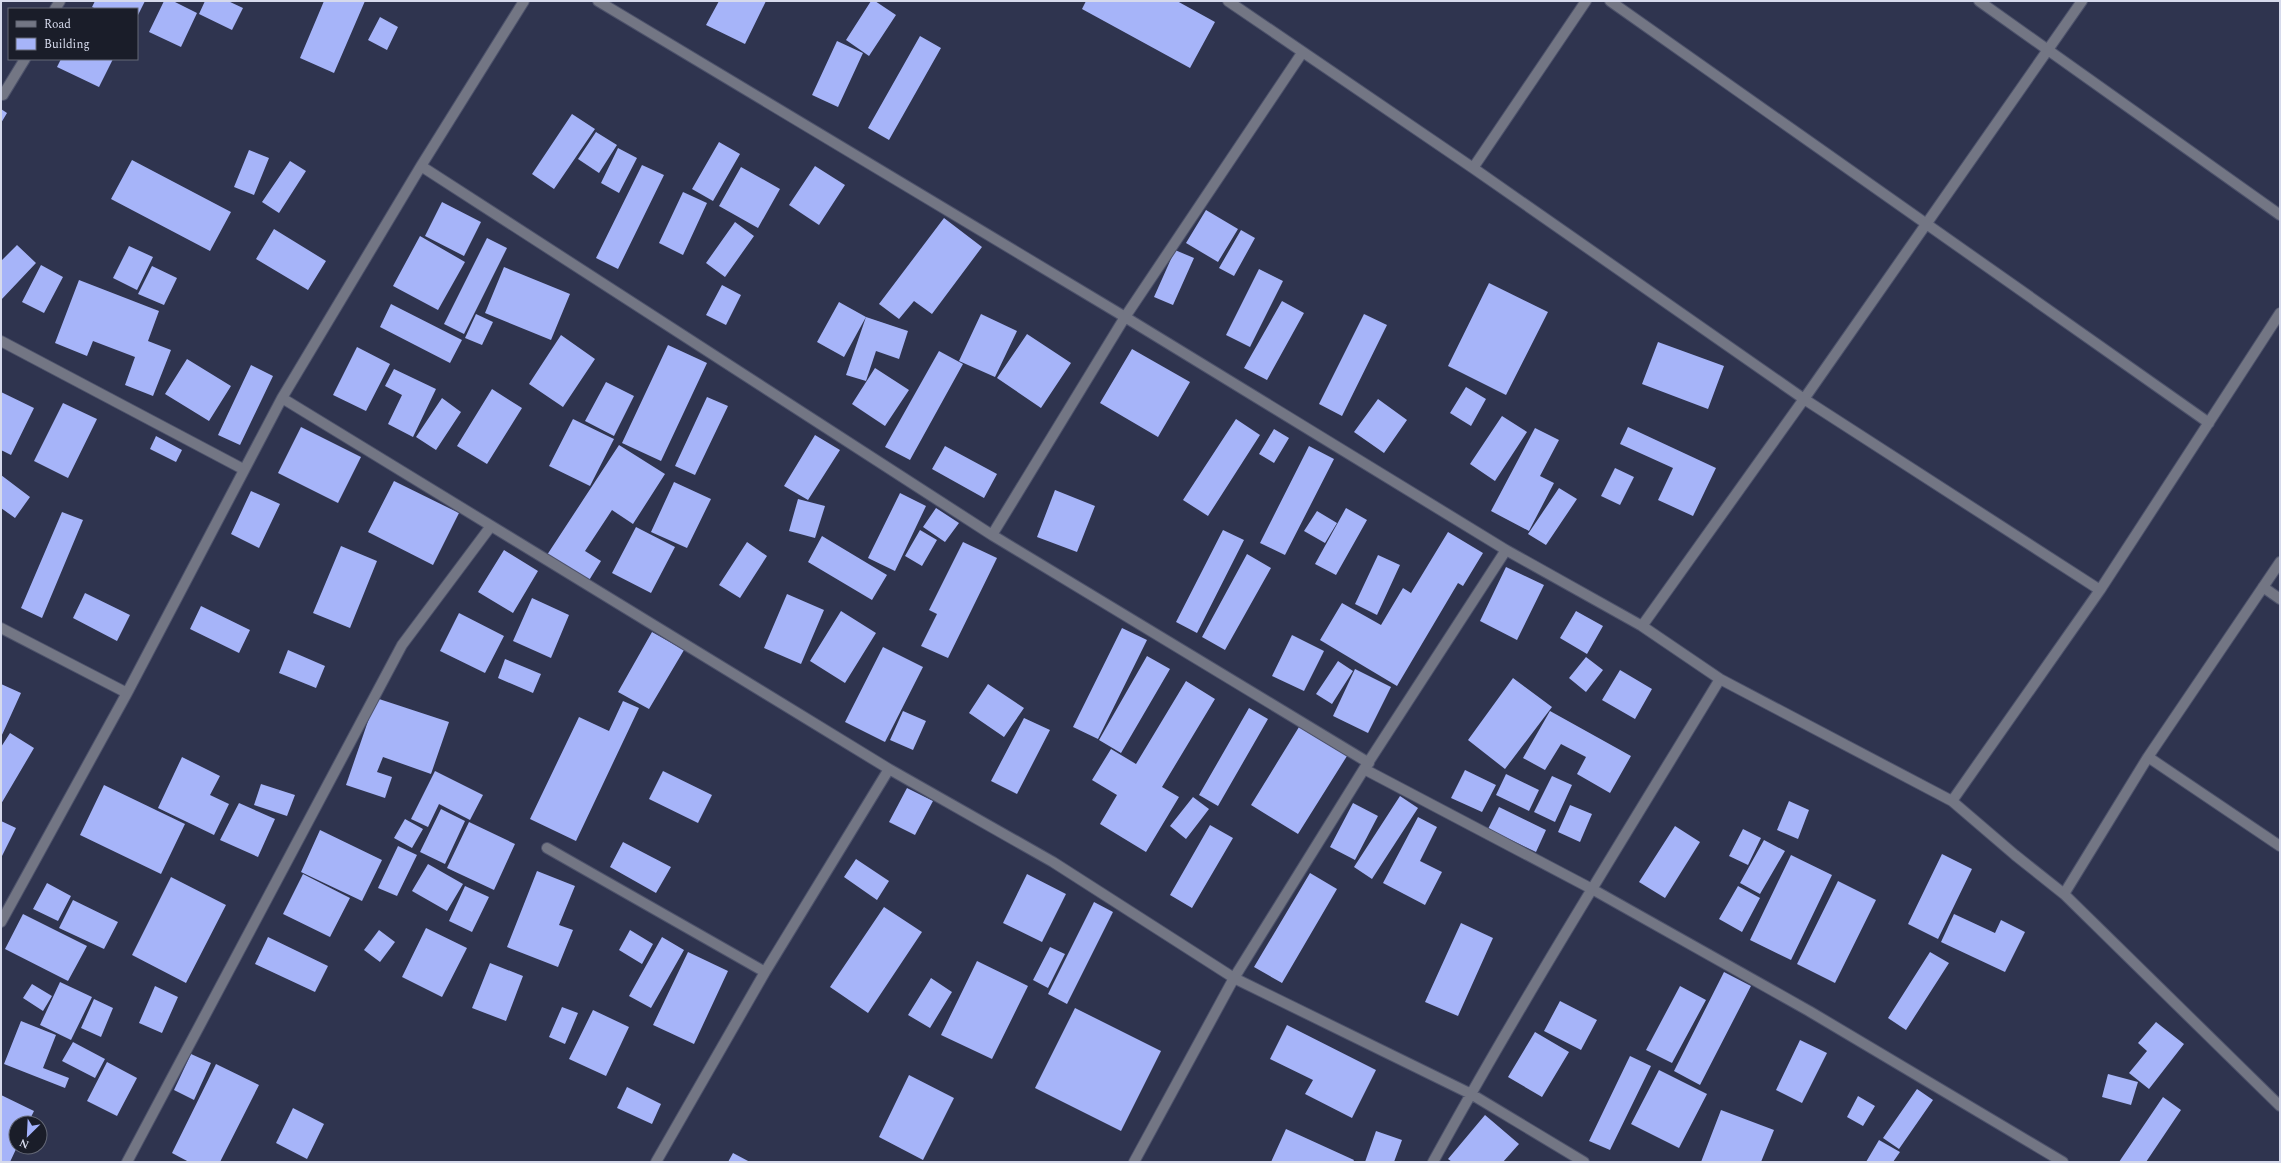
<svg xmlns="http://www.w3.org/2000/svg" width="2281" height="1163" font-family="Spectral,serif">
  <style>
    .building { fill: #a6b4f9 }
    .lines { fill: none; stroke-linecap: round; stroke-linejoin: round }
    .minor-casing { stroke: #4d526b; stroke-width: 12 }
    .minor { stroke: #737684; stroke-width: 10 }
  </style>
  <rect width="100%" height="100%" fill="#2f344f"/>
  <path class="building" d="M95 1H145L137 17V9H96L92 7Z
    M164 1H173L197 13 181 47 149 32Z
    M205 1H228L243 8 232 30 199 14Z
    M324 1H365L334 73 300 58Z
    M719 1H766L745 44 706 25Z
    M871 1H875L896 15 869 56 846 40Z
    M1086 1H1177L1215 22 1190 68 1082 9Z
    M380 17 398 27 387 50 368 40Z
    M920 36 941 48 889 140 868 128Z
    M837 41 863 53 838 107 812 95Z
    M61 59H113L99 87 57 67Z
    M1 109 7 113 1 123Z
    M572 114 595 129 554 189 532 174Z
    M596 132 617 145 599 173 578 159Z
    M719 142 740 154 713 201 692 189Z
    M618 148 637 158 619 193 601 183Z
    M249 150 269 158 254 195 234 187Z
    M132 160 231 212 210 251 111 199Z
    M290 161 306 171 279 213 262 202Z
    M642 165 664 175 618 269 596 258Z
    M815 166 845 185 819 225 789 205Z
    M741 167 780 189 758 228 719 206Z
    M683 192 707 203 683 255 659 243Z
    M442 202 481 222 464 256 425 236Z
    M1206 210 1238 229 1218 262 1186 243Z
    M944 218 982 247 932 314 914 301 899 319 879 304Z
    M735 222 754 236 725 277 706 263Z
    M274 229 326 261 308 290 256 259Z
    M1241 230 1255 238 1234 276 1219 268Z
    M420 236 465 262 438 310 393 286Z
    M487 238 507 248 464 334 444 324Z
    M17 245 36 263 1 300V261Z
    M129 246 153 257 137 290 113 278Z
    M1175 250 1194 258 1173 305 1154 297Z
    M41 265 63 277 44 313 22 302Z
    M152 266 177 278 164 305 138 294Z
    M504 267 570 294 551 340 485 313Z
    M1259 269 1283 281 1250 347 1226 335Z
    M79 280 159 311 148 341 171 350 153 396 125 385 135 357 93 341 87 356 55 343Z
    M1489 283 1548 312 1506 395 1448 366Z
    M722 285 741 295 726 325 706 315Z
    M1282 301 1304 313 1267 380 1244 368Z
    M839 302 866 317 844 357 817 342Z
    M391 304 462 340 450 363 380 327Z
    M476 314 493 322 482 345 465 338Z
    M981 314 1017 331 995 377 959 361Z
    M1364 314 1387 325 1342 416 1319 404Z
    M866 317 908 331 899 359 876 351 866 381 846 375Z
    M1027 334 1071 363 1041 408 997 378Z
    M561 335 595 359 563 407 529 384Z
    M1658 342 1724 366 1708 409 1642 384Z
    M668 345 707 363 661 461 622 443Z
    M357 347 390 364 366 411 333 395Z
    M1132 349 1190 382 1158 437 1100 403Z
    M939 351 963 364 910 460 885 447Z
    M187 359 231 386 209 421 165 394Z
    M251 365 273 376 240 445 218 435Z
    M875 368 909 390 885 426 852 404Z
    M394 369 436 389 413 437 388 424 402 395 385 386Z
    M606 382 634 396 614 436 585 421Z
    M1466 387 1486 399 1471 426 1450 413Z
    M492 389 522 408 487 464 457 446Z
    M1 392 34 408 11 455 1 450Z
    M707 397 728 406 695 475 675 466Z
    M442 398 461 412 436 450 416 437Z
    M1378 399 1407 420 1384 453 1354 432Z
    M63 403 97 419 68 478 34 461Z
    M1502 416 1527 432 1495 481 1470 464Z
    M573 419 614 439 590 486 549 466Z
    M1236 419 1260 435 1208 516 1183 500Z
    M301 427 361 457 338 503 278 473Z
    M1628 427 1716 468 1693 516 1658 500 1673 468 1620 444Z
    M1535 428 1559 440 1540 476 1554 483 1529 531 1491 511Z
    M1274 429 1289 438 1274 463 1259 454Z
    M815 435 840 450 808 500 784 486Z
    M156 436 182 450 176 462 150 449Z
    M619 445 665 474 633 524 612 510 585 551 601 561 588 582 547 555Z
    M945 446 997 474 984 498 932 469Z
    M1309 446 1334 459 1285 555 1260 543Z
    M1615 468 1634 477 1620 505 1601 496Z
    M1 475 30 497 15 518 1 508Z
    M394 481 459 513 433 565 368 532Z
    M674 482 711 499 687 548 651 532Z
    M1559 488 1577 499 1546 545 1528 534Z
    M1055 490 1095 506 1077 552 1037 537Z
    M251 491 280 504 259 548 231 534Z
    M900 493 926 506 895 571 868 558Z
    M798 499 825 506 815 538 789 531Z
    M936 508 959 523 945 542 923 527Z
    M1346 508 1367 520 1336 575 1315 564Z
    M1317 511 1337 523 1325 543 1304 531Z
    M62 512 83 520 42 618 21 608Z
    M636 527 675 547 651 593 612 573Z
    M920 530 937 540 922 566 905 556Z
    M1223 530 1244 540 1197 633 1176 622Z
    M1448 532 1483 553 1463 586 1458 583 1397 686 1320 640 1342 603 1381 625 1403 588 1411 593Z
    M822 536 887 575 872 600 808 562Z
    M747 542 767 556 740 598 719 585Z
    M963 542 997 558 948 658 921 646 937 614 929 610Z
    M341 546 377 561 350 628 313 613Z
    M504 550 538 571 513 613 478 592Z
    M1247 554 1271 568 1225 650 1202 637Z
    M1378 555 1400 565 1377 615 1355 604Z
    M1506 567 1544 585 1517 640 1480 621Z
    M85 593 130 615 117 641 73 618Z
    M787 594 824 610 801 664 764 648Z
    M532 598 569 615 551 658 513 641Z
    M201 606 250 630 239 653 190 629Z
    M841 611 876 633 845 683 810 661Z
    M1576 611 1603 626 1587 654 1560 638Z
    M459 613 504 636 485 673 440 651Z
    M1122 628 1147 640 1098 739 1073 727Z
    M652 632 684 650 649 709 618 692Z
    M1292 635 1324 651 1304 691 1272 676Z
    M883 647 923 667 885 742 845 722Z
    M288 650 325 666 316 688 279 673Z
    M1147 656 1170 669 1121 753 1099 740Z
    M1586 657 1603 670 1586 692 1569 678Z
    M505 659 541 674 533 693 498 678Z
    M1338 661 1353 671 1332 704 1316 694Z
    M1355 669 1391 687 1368 733 1333 716Z
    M1620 670 1652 689 1635 719 1602 700Z
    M1513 678 1552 707 1505 769 1468 740Z
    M1186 681 1215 699 1162 787 1179 797 1146 852 1100 824 1117 795 1092 780 1111 749 1136 764Z
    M1 684 21 693 1 737Z
    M988 684 1024 708 1004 737 969 713Z
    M376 698 449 722 431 774 383 757 377 772 392 777 385 798 346 785Z
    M623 701 639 708 576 841 530 819 579 717 609 731Z
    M1249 708 1268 719 1218 806 1199 795Z
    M903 711 926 721 913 750 890 740Z
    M1550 711 1631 756 1610 793 1577 774 1586 757 1561 744 1545 770 1523 758Z
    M1024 718 1050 730 1017 794 991 781Z
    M1299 727 1347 756 1298 834 1251 805Z
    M10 733 34 748 1 804V747Z
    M182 757 220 776 210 795 229 804 214 835 158 808Z
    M1465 770 1496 785 1482 812 1451 798Z
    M435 771 483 795 470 820 439 804 428 827 411 819Z
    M663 771 712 795 698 823 649 799Z
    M1506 774 1539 790 1529 811 1496 795Z
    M1552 776 1572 785 1555 822 1534 812Z
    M261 784 295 795 287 816 254 805Z
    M104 785 185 824 161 874 80 835Z
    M907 788 933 801 915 835 889 822Z
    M1400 796 1418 808 1372 879 1354 867Z
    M1193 797 1209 809 1186 839 1170 826Z
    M1789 801 1809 810 1798 839 1777 830Z
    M239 803 275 819 258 857 220 840Z
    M1353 803 1378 816 1355 860 1330 847Z
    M1570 805 1592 814 1580 842 1558 832Z
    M1499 807 1546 830 1536 852 1488 829Z
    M441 809 465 821 445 864 420 852Z
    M1418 817 1437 827 1420 861 1442 872 1425 905 1383 883Z
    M405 819 423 829 412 848 394 838Z
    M1 821 16 828 1 858Z
    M469 822 515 844 494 890 447 868Z
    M1210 825 1233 838 1192 908 1170 895Z
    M1675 826 1700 842 1665 898 1639 882Z
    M1743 829 1761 838 1748 865 1729 856Z
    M320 830 382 860 362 901 301 872Z
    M1764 840 1785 851 1760 894 1740 883Z
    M623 842 671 867 656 893 610 867Z
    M398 846 417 855 397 896 378 888Z
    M1942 854 1972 869 1938 939 1908 924Z
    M1791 855 1832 875 1791 960 1750 940Z
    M856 859 889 881 877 900 844 877Z
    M428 864 463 884 447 911 412 891Z
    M537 871 575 886 559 925 573 930 558 967 507 947Z
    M1310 873 1337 889 1282 983 1254 967Z
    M303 874 350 898 330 937 283 914Z
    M1027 874 1066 894 1042 942 1003 923Z
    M171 877 226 905 186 983 132 955Z
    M1838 881 1876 900 1835 983 1797 964Z
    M47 883 71 896 58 921 33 909Z
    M465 886 489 897 472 932 449 921Z
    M1738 886 1760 898 1742 932 1719 919Z
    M73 900 118 922 104 949 59 928Z
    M1094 902 1113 912 1067 1004 1048 994Z
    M884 907 922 932 868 1013 830 987Z
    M23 914 87 946 68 981 5 949Z
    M1954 914 1995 933 2001 920 2025 932 2005 972 1941 942Z
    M1461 923 1493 938 1458 1016 1425 1002Z
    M426 928 467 948 442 997 402 977Z
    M379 930 395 942 380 962 364 950Z
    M630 930 653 944 642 964 619 950Z
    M268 937 328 966 315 992 255 964Z
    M662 937 684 950 651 1008 629 996Z
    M1050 947 1065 954 1048 988 1033 980Z
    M688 952 728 971 694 1044 653 1025Z
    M1930 952 1949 963 1906 1030 1888 1018Z
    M977 961 1028 986 992 1059 941 1035Z
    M490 963 523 976 506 1021 472 1008Z
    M1724 972 1751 986 1700 1085 1674 1071Z
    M931 978 952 992 930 1028 908 1015Z
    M60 982 92 997 71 1040 40 1025Z
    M32 984 52 996 43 1011 23 998Z
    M155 986 178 997 162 1033 139 1023Z
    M1680 986 1706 1000 1672 1063 1646 1050Z
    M94 999 113 1008 101 1037 81 1028Z
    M1560 1001 1597 1020 1581 1050 1544 1031Z
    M562 1007 578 1013 565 1044 549 1037Z
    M1075 1008 1161 1051 1121 1131 1035 1088Z
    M593 1010 629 1027 606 1076 569 1059Z
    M21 1021 56 1035 43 1068 69 1078 65 1088 4 1064Z
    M2156 1022 2184 1044 2149 1089 2129 1073 2147 1051 2138 1043Z
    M1287 1025 1376 1070 1352 1118 1305 1094 1313 1080 1270 1059Z
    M1535 1032 1569 1052 1542 1097 1508 1077Z
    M1800 1040 1827 1053 1802 1103 1776 1090Z
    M73 1042 105 1059 95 1078 62 1061Z
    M191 1054 211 1063 194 1100 174 1090Z
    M1630 1056 1651 1066 1610 1150 1589 1141Z
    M107 1062 137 1078 117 1116 87 1101Z
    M216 1064 259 1085 220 1162H189L172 1153Z
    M1659 1070 1707 1094 1679 1148 1631 1124Z
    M2108 1074 2138 1082 2131 1105 2102 1097Z
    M909 1075 954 1098 923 1160 879 1137Z
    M627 1087 661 1104 652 1124 617 1108Z
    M1917 1089 1933 1100 1899 1149 1883 1138Z
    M1 1095 34 1111 28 1123H16L17 1147 10 1162H1Z
    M1858 1096 1875 1106 1863 1126 1847 1117Z
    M2163 1097 2181 1110 2146 1162H2119Z
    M293 1108 324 1124 307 1159 276 1143Z
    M1721 1110 1774 1130 1761 1162H1701Z
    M1485 1115 1519 1144 1503 1162H1452L1448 1159Z
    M1286 1129 1354 1160 1353 1162H1271Z
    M1376 1131 1402 1140 1394 1162H1365Z
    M1879 1140 1900 1152 1893 1162H1866Z
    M733 1153 750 1162H728Z"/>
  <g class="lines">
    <g class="minor-casing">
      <path id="minor" d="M598 1 1125 317 1506 550 1642 626
        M1228 1 1473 168 1804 399 1642 626 1720 679 1952 801 2015 855 2064 894 2280 1106
        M1610 1 2209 423
        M1979 1 2280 215
        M2082 1 1804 399 2100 590
        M55 9 60 1
        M1 93 3 95 25 59
        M421 166 992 535 1369 763
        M1473 168 1586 1
        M1 341 243 469
        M282 398 889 769 1053 862 1234 978 1471 1094 1584 1162
        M992 535 1125 317 1302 53
        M2263 587 2280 599
        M1 628 127 693
        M2148 757 2280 846
        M1364 769 1592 889 1809 1011 2063 1162
        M1952 801 2100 590 2280 313
        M547 848 765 972
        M2064 894 2148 757 2280 562
        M1 922 127 693 282 398 421 166 524 1
        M127 1162 402 645 491 526
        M656 1162 765 972 889 769
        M1134 1162 1234 978 1364 769 1506 550
        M1433 1162C1523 998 1623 839 1720 679"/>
    </g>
    <use href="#minor" class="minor"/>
  </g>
  <rect width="2281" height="1163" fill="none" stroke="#d6daec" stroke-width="4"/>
  <rect x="8" y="8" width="130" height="52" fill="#1a1d29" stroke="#656977"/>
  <rect x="16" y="21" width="20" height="6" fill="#737684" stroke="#656977"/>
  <text x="44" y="28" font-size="12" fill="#d6daec">Road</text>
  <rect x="16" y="38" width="20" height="12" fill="#a6b4f9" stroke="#656977"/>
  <text x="44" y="48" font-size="12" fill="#d6daec">Building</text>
  <g transform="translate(28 1135) rotate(204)"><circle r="19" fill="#1a1d29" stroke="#656977"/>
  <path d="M0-3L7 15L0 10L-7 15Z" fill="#a3b2fd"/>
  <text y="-6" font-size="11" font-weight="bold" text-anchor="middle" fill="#d6daec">N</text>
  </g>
</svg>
